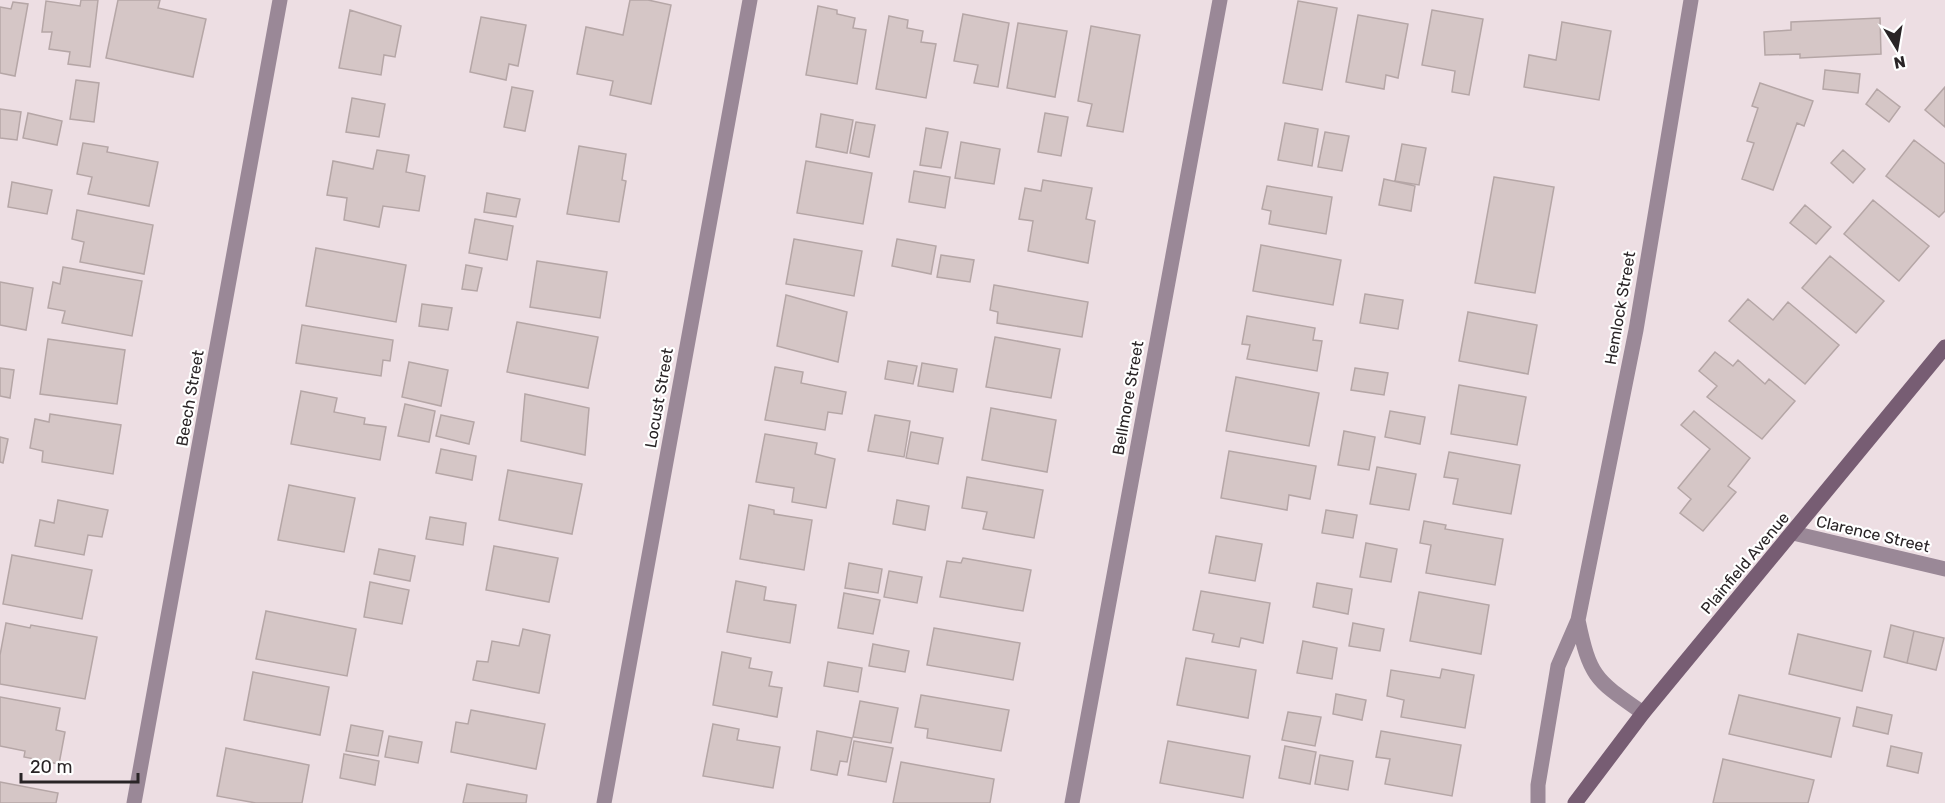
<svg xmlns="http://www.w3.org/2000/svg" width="1945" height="803" font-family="Rubik,sans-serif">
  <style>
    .building { fill: #d5c6c6; stroke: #b5a6a6; stroke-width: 1.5 }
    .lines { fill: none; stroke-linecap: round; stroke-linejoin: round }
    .street { stroke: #9a8897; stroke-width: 15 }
    .secondary { stroke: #775d73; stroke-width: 15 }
    .labels { text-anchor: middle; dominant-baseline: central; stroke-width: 4.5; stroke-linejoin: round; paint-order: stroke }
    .street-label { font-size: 16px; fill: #292426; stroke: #fff }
  </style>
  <rect width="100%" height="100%" fill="#eddee3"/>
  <path class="building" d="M81 0H98L90 67 68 64 70 52 49 49 52 32H42L46 1 80 6Z
    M118 0H160L158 8 206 19 193 77 106 58Z
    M630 0H648L671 5 651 104 610 95 613 81 577 74 586 27 623 35Z
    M1298 1 1337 8 1322 90 1283 83Z
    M13 2 28 4 15 76 0 73V7L11 9Z
    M818 6 837 10V14L855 18 853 28 866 30 857 84 806 75Z
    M350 10 401 26 395 57 384 55 381 75 339 68Z
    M1432 10 1483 19 1469 95 1452 92 1455 71 1422 65Z
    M963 14 1009 23 998 87 974 83 978 65 954 61Z
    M1358 15 1408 24 1398 78 1386 75 1384 89 1346 82Z
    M889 16 908 20 907 28 923 31 921 42 936 44 926 98 876 89Z
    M481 17 526 25 518 66 509 64 506 80 470 72Z
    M1880 18 1881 54 1800 58V54L1765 55 1764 32 1791 30V22Z
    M1562 22 1611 31 1599 100 1524 87 1529 55 1556 60Z
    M1018 23 1067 31 1055 97 1007 88Z
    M1091 26 1140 35 1123 132 1087 126 1092 104 1078 101Z
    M1825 70 1860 74 1858 93 1823 89Z
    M76 80 99 83 94 122 70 119Z
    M1760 83 1813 101 1804 126 1797 123 1773 190 1742 179 1754 143 1747 141 1758 108 1752 106Z
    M512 87 533 91 525 131 504 127Z
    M1945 87V127L1925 110Z
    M1877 89 1900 107 1889 122 1866 104Z
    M352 98 385 104 379 137 346 132Z
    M0 109 21 112 17 140 0 138Z
    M28 113 62 121 57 145 23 138Z
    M1045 113 1068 117 1061 156 1038 152Z
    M821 114 853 120 847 153 816 147Z
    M856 122 875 125 869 157 850 153Z
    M1285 123 1318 129 1312 166 1278 160Z
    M926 128 948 132 941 168 920 165Z
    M1325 132 1349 136 1342 171 1318 167Z
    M1914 140 1945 164V211L1939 217 1886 176Z
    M961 142 1000 149 994 184 955 178Z
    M83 143 108 147 107 152 158 162 149 206 88 194 92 177 77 174Z
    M1402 144 1426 148 1419 185 1395 181Z
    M579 146 626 154 622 180 626 181 619 222 567 214Z
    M377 150 409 155 406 172 425 176 419 211 383 206 379 227 344 220 347 198 327 195 333 161 373 169Z
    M1843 150 1865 169 1853 183 1831 163Z
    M806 161 872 173 863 224 797 213Z
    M914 171 950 177 945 208 909 202Z
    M1494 177 1554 187 1535 293 1475 283Z
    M1384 179 1415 186 1411 211 1379 205Z
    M1043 180 1092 188 1086 219 1095 221 1088 263 1028 251 1033 221 1019 219 1025 188 1041 191Z
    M12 182 52 190 47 214 8 207Z
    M1267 186 1332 197 1326 234 1269 224 1271 211 1262 209Z
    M487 193 520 199 516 217 484 212Z
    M1873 200 1929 246 1899 281 1844 234Z
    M1805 205 1831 227 1816 244 1790 223Z
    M77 210 153 225 144 274 80 262 84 242 72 239Z
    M475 219 513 226 507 260 469 253Z
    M794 239 862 251 854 296 786 284Z
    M897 239 936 246 931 274 892 266Z
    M1261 245 1341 260 1333 305 1253 291Z
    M316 248 406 265 396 322 306 306Z
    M941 255 974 260 970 282 937 277Z
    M1830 256 1884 301 1856 333 1802 288Z
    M537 261 607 272 600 318 530 307Z
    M466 265 482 268 477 291 462 289Z
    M63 267 142 281 132 336 62 323 65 311 48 308 53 282 60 284Z
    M0 282 33 288 26 330 0 325Z
    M994 285 1088 302 1082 337 997 323 998 312 990 310Z
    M1365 294 1403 300 1398 329 1360 323Z
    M786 295 847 312 838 362 777 346Z
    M1748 299 1773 320 1788 302 1839 345 1805 384 1729 321Z
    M422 304 452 308 448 330 419 326Z
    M1468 312 1537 325 1528 374 1459 361Z
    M1247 316 1315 328 1313 340 1322 341 1317 371 1247 359 1250 345 1242 344Z
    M517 322 598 337 588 388 507 372Z
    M302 325 393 340 390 361 383 360 381 376 296 363Z
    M995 337 1060 349 1051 398 986 387Z
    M48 339 125 350 117 404 40 394Z
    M1715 352 1733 366 1738 360 1765 384 1769 379 1795 401 1762 439 1707 397 1717 386 1699 371Z
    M888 361 917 366 913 384 885 379Z
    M409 362 448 370 441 406 402 397Z
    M922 363 957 369 953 392 918 386Z
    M775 367 803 372 801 383 846 392 842 414 828 412 825 430 765 420Z
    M0 368 14 370 10 398 0 396Z
    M1355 368 1388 373 1384 395 1351 390Z
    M1236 377 1319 393 1309 446 1226 431Z
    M1459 385 1526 397 1517 445 1451 434Z
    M301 391 337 398 334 412 365 418 364 424 386 427 380 460 291 444Z
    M525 394 589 408 585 455 521 441Z
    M405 404 435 411 429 442 398 436Z
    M991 408 1056 420 1047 472 982 460Z
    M1390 411 1425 417 1420 444 1385 437Z
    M1694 411 1750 458 1728 486 1736 492 1703 531 1680 513 1691 499 1678 488 1710 449 1681 425Z
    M50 414 121 425 113 474 42 462 43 451 30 448 35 419 49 422Z
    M441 415 474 422 469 444 436 436Z
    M875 415 910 421 904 457 868 451Z
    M1344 431 1375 437 1369 470 1338 465Z
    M911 432 943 438 938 464 906 458Z
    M765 434 817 443 815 454 835 459 826 508 792 502 794 488 756 482Z
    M0 437 8 439 3 463 0 462Z
    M441 449 476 456 472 480 436 473Z
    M1229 451 1316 466 1310 499 1289 495 1287 510 1221 498Z
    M1449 452 1520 465 1511 514 1453 504 1458 479 1444 477Z
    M1377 467 1416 474 1409 510 1370 504Z
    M508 470 582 484 572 534 499 520Z
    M967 477 1043 490 1034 538 983 529 987 512 962 508Z
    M289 485 355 498 344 552 278 540Z
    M58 500 108 510 102 537 88 535 84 555 35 546 40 520 54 523Z
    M897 500 929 506 925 530 893 524Z
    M749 505 774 510V514L812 520 804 570 740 559Z
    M1326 510 1357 515 1353 538 1322 533Z
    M430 517 466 523 463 545 426 539Z
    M1424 521 1446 525 1445 529 1503 539 1495 585 1426 573 1431 545 1420 543Z
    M1216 536 1262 544 1255 581 1209 573Z
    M1366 543 1397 549 1391 582 1360 577Z
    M494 546 558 558 549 602 486 590Z
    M379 549 415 556 410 581 374 574Z
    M12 555 92 570 82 619 3 604Z
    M963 558 1031 570 1023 611 940 597 947 561 961 563Z
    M849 563 882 569 878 593 845 588Z
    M889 571 922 577 917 603 884 597Z
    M736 581 766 587 764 600 796 605 790 643 727 632Z
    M370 582 409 590 402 624 364 617Z
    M1317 583 1352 589 1348 614 1313 607Z
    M1201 591 1270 603 1263 643 1241 638 1239 647 1212 642 1214 634 1193 630Z
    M1419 592 1489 605 1481 654 1410 641Z
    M844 593 880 600 873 634 838 628Z
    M266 611 356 629 347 676 256 659Z
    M6 623 30 628 31 625 97 637 85 699 0 684V655Z
    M1353 623 1384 629 1380 651 1349 646Z
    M1891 625 1914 631 1907 663 1884 657Z
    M934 628 1020 643 1013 680 927 665Z
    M523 629 550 635 539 693 473 680 477 661 488 662 492 641 519 646Z
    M1914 631 1944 638 1936 670 1907 663Z
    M1798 634 1871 651 1862 691 1789 674Z
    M1303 641 1337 648 1332 679 1297 673Z
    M873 644 909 651 905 672 869 666Z
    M722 652 751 658 749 668 772 672 769 686 782 688 777 717 713 705Z
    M1186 658 1256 670 1248 718 1177 705Z
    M828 662 862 668 858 692 824 686Z
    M1442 669 1474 675 1465 728 1401 717 1404 700 1387 696 1391 670 1440 678Z
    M253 672 329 687 320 735 244 720Z
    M1336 694 1366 700 1362 720 1333 714Z
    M921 695 1009 710 1001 751 927 738 928 729 915 727Z
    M1739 695 1840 718 1831 757 1729 734Z
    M0 697 60 708 56 730 65 732 59 764 24 757 25 751 0 746Z
    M860 701 898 708 891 743 853 737Z
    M1857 707 1892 715 1888 734 1853 726Z
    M471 710 545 724 536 769 451 752 456 722 468 724Z
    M1288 712 1321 717 1315 746 1282 740Z
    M713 724 739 729 737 740 780 747 773 788 703 776Z
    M351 725 383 731 378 756 346 751Z
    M817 731 852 738 847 762 840 761 837 775 811 770Z
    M1381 731 1461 745 1452 796 1385 784 1390 759 1376 757Z
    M389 736 422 742 418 763 385 757Z
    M854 741 893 748 886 782 848 775Z
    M1168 741 1250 756 1243 798 1160 783Z
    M1285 746 1316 752 1310 784 1279 778Z
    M1891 746 1922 753 1918 773 1887 766Z
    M226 748 309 765 302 803H256L217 796Z
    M344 754 379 761 375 785 340 778Z
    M1320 755 1353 761 1348 790 1315 784Z
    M1723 759 1814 780 1808 803H1713Z
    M901 762 994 779 990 803H893Z
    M0 782 58 793 56 803H0Z
    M467 784 527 795 526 803H463Z"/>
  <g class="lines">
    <path class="street" d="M1793 533 1945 569
      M1578 620C1590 678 1596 680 1643 713
      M134 803 280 0
      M604 803 750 0
      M1072 803 1220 0
      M1538 803V785L1558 666 1578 620 1636 330 1691 0"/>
    <path class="secondary" d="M1575 803 1643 713 1945 347"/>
  </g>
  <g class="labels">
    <g class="street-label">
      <text transform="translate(1620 308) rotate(-80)">Hemlock Street</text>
      <text transform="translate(190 398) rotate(-80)">Beech Street</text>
      <text transform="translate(659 398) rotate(-80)">Locust Street</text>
      <text transform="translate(1128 398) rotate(-80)">Bellmore Street</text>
      <text transform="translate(1873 534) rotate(13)">Clarence Street</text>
      <text transform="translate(1745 563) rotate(-50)">Plainfield Avenue</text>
    </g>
  </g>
  <g transform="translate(1897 48) rotate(169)" stroke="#ffffff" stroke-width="4.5" paint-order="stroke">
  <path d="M0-4.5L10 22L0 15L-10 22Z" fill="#292426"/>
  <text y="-9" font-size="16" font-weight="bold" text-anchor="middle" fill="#292426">N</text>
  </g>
  <path d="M21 773v9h117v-9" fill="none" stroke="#292426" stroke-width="3"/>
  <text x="30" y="773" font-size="18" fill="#292426" stroke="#ffffff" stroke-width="4.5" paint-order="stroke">20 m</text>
</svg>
